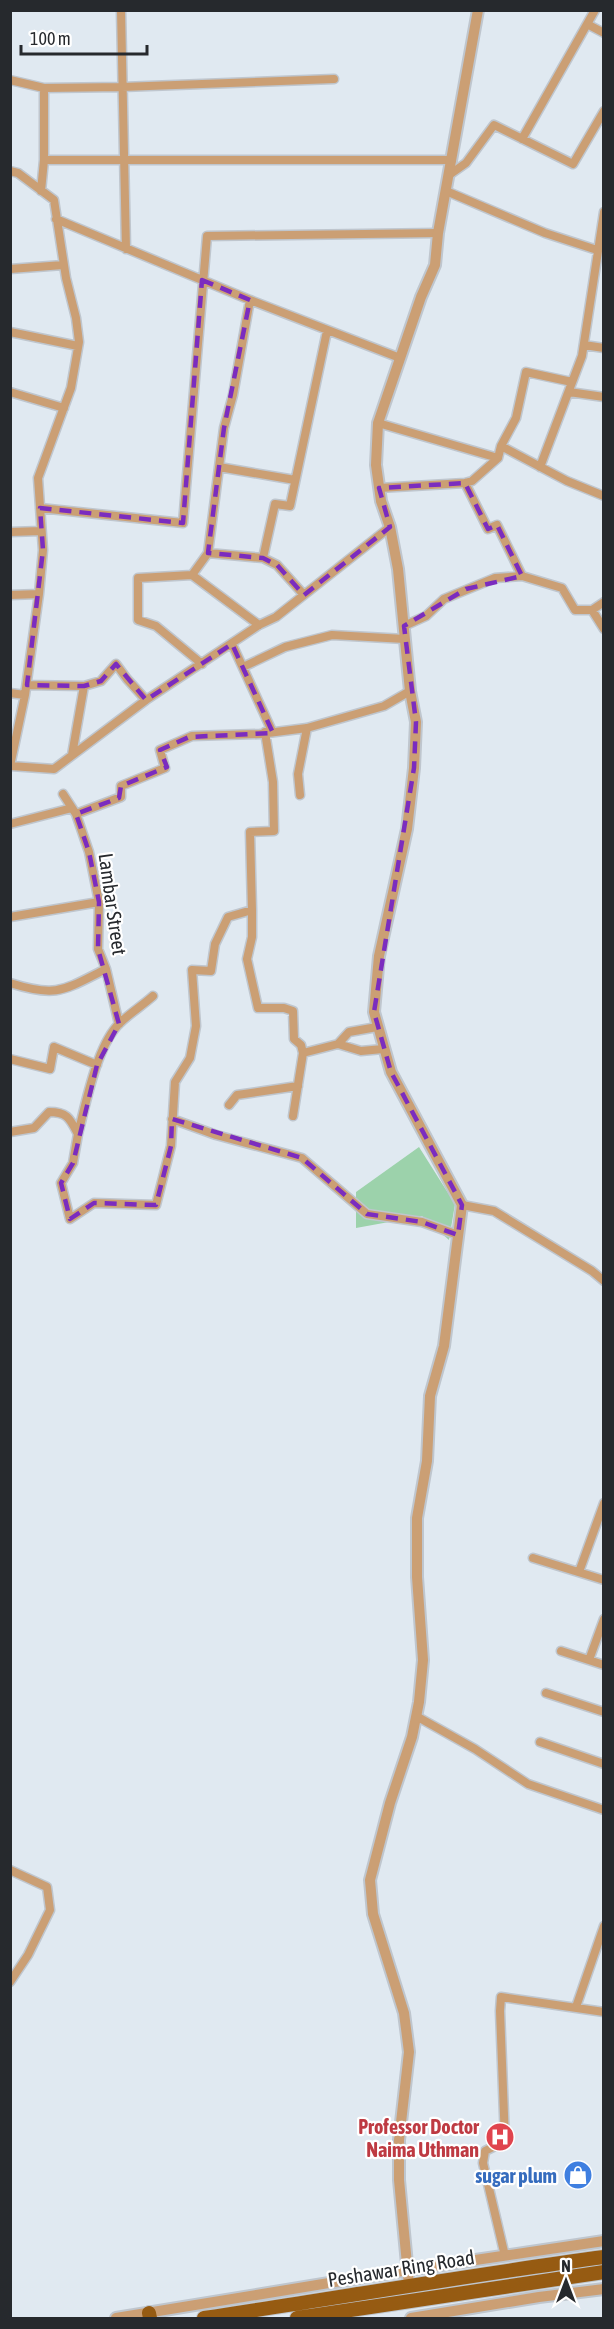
<svg xmlns="http://www.w3.org/2000/svg" width="614" height="2329" font-family="'Asap Condensed',sans-serif">
  <style>
    .green { fill: #9cd2ab }
    .lines { fill: none; stroke-linecap: round; stroke-linejoin: round }
    .minor-casing { stroke: #bfc6ce; stroke-width: 11 }
    .tertiary-casing { stroke: #bfc6ce; stroke-width: 14 }
    .trunk-casing { stroke: #bfc6ce; stroke-width: 16 }
    .minor { stroke: #cb9f74; stroke-width: 8 }
    .tertiary { stroke: #cb9f74; stroke-width: 10 }
    .trunk { stroke: #965b12; stroke-width: 14 }
    .marked { fill: none; stroke: #7b2cbf; stroke-width: 4.5; stroke-dasharray: 12 8; stroke-linejoin: round }
    .labels { text-anchor: middle; dominant-baseline: central; stroke-width: 4.5; stroke-linejoin: round; paint-order: stroke }
    .street-label { font-size: 20px; fill: #26292d; stroke: #fff }
    .health-label { font-size: 20px; font-weight: bold; fill: #be3a42; stroke: #fff; text-anchor: end }
    .shop-label { font-size: 20px; font-weight: bold; fill: #366cbe; stroke: #fff; text-anchor: end }
  </style>
  <rect width="100%" height="100%" fill="#e0e9f1"/>
  <path class="green" d="M419 1147 455 1204 449 1240 422 1216 356 1228V1192Z"/>
  <g class="lines">
    <g class="minor-casing">
      <path id="minor" d="M121 10 126 249
        M587 24 604 33
        M10 80 44 88 122 87 334 79
        M44 88V160H452
        M522 139 595 10
        M10 171 18 173 54 200 66 278 76 318 79 342 71 388 38 478 43 550 39 594 25 695 10 766
        M449 175 466 163 494 125 573 164 604 111
        M41 191 44 160
        M446 191 545 233 597 250
        M56 219 250 300 400 358
        M10 269 63 265
        M10 332 78 346
        M584 345 604 348
        M10 392 64 408
        M569 392 604 397
        M378 423 498 458 501 446 567 481 604 496
        M501 446 516 418 526 372 572 382
        M219 467 295 480
        M540 467 582 356 604 212
        M465 483 488 529 497 525 522 576
        M379 488 465 483 472 481 498 458
        M40 508 183 523 207 236 438 233
        M10 532 41 531
        M208 553 263 558 277 565 304 595
        M263 558 275 504 290 506 327 331
        M192 575 259 625
        M10 595 39 594
        M592 610 604 602
        M404 626 426 616 444 599 495 578 522 576 562 588 575 610H592L604 629
        M232 644 272 731
        M202 664 156 626 138 620V578L192 575 208 553 224 428 233 395 250 300
        M243 667 285 647 332 635 405 639
        M27 685 84 686
        M10 693 25 695
        M72 755 84 686 101 681 116 664 127 679 146 700
        M11 766 54 769 146 700 259 625 276 617 390 527
        M63 794 76 814 89 852 99 902 98 949 106 969 119 1024
        M300 795 298 774 307 728
        M76 814 121 797V786L165 768 160 750 192 736 260 734 307 728 384 706 410 691
        M10 824 72 808
        M252 910V937L247 959 258 1008H284L293 1011 294 1039 301 1045 303 1053
        M10 917 99 902
        M10 983C57 998 64 990 106 969
        M338 1044 361 1051 383 1049
        M10 1059 50 1069 54 1047 97 1065
        M229 1105 237 1095 298 1086
        M293 1116 303 1053 338 1044 349 1032 377 1027
        M172 1119 216 1135 302 1158 367 1214 422 1222 458 1235
        M10 1132 34 1128 49 1112C68 1112 70 1119 78 1134 86 1103 96 1050 117 1026 127 1015 142 1006 153 996
        M78 1134 73 1163 61 1183 70 1219 94 1203 156 1205 171 1146 175 1082 190 1058 196 1026 192 970 211 971 215 944 228 917 252 910 250 832 274 831 273 782 265 732
        M462 1205 494 1211 592 1271 604 1281
        M533 1558 604 1580
        M579 1572 604 1503
        M561 1651 604 1665
        M589 1660 604 1619
        M546 1693 604 1712
        M416 1716 475 1749 528 1784 604 1810
        M540 1742 604 1764
        M10 1870 47 1887 50 1910 28 1955 10 1982
        M576 2007 604 1926
        M505 2256 483 2163 485 2151 505 2141 500 2011 501 1997 604 2012"/>
    </g>
    <g class="tertiary-casing">
      <path id="tertiary" d="M409 2285 399 2180V2140L409 2052 404 2013 373 1914 370 1880 390 1803 412 1737 419 1702 423 1660 417 1577V1518L427 1461 430 1396 444 1346 462 1205 391 1072 374 1012 379 956 407 829 414 768 416 722 410 691 398 569 390 527 381 501 376 465 378 423 421 297 435 265 438 233 478 10
        M116 2318 408 2270 604 2241
        M411 2318 539 2297 604 2289"/>
    </g>
    <g class="trunk-casing">
      <path id="trunk" d="M149 2313 150 2318
        M204 2318C337 2298 470 2275 604 2257
        M297 2318 604 2272"/>
    </g>
    <use href="#minor" class="minor"/>
    <use href="#tertiary" class="tertiary"/>
    <use href="#trunk" class="trunk"/>
  </g>
  <path class="marked" d="M202 280 250 300 224 428 208 553 263 558 277 565 304 595 390 527 379 488 465 483 488 529 497 525 522 576 466 589 404 626 416 722 414 768 374 1012 391 1072 462 1205 458 1235 422 1222 367 1214 302 1158 172 1119 171 1146 156 1205 94 1203 70 1219 61 1183 73 1163 97 1065 119 1024 98 949 99 902 89 852 76 814 119 798 121 786 167 767 160 750 189 737 273 733 232 644 146 700 116 664 101 681 84 686 27 685 43 550 40 508 183 523Z"/>
  <defs>
    <g id="hospital-disc" transform="scale(1.5)"><circle r="9.5" fill="#e0444e" stroke="#fff"/><path d="M-5-5h3v3.5h4V-5h3V5h-3V1.5h-4V5h-3Z" fill="#fff"/></g>
    <g id="shop-disc" transform="scale(1.5)"><circle r="9.5" fill="#3f7fe0" stroke="#fff"/><path d="M-5-2.5h2.3a2.7 3.5 0 0 1 5.4 0H5L5.5 6h-11ZM-1.5-2.5h3a1.5 2.3 0 0 0-3 0Z" fill="#fff"/></g>
  </defs>
  <g fill-rule="evenodd">
    <use href="#hospital-disc" x="500" y="2137"/>
    <use href="#shop-disc" x="578" y="2175"/>
  </g>
  <g class="labels">
    <g class="street-label">
      <text transform="translate(113 904) rotate(82)">Lambar Street</text>
      <text transform="translate(401 2268) rotate(-9)">Peshawar Ring Road</text>
    </g>
    <g class="health-label">
      <text x="479" y="2126">Professor Doctor<tspan x="479" dy="23">Naima Uthman</tspan></text>
    </g>
    <g class="shop-label">
      <text x="557" y="2175">sugar plum</text>
    </g>
  </g>
  <rect width="614" height="2329" fill="none" stroke="#26292d" stroke-width="24"/>
  <g transform="translate(566 2281)" stroke="#ffffff" stroke-width="4.5" paint-order="stroke">
  <path d="M0-4.5L10 22L0 15L-10 22Z" fill="#26292d"/>
  <text y="-9" font-size="16" font-weight="bold" text-anchor="middle" fill="#26292d">N</text>
  </g>
  <path d="M21 45v9h126v-9" fill="none" stroke="#26292d" stroke-width="3"/>
  <text x="30" y="45" font-size="18" fill="#26292d" stroke="#ffffff" stroke-width="4.5" paint-order="stroke">100 m</text>
</svg>
